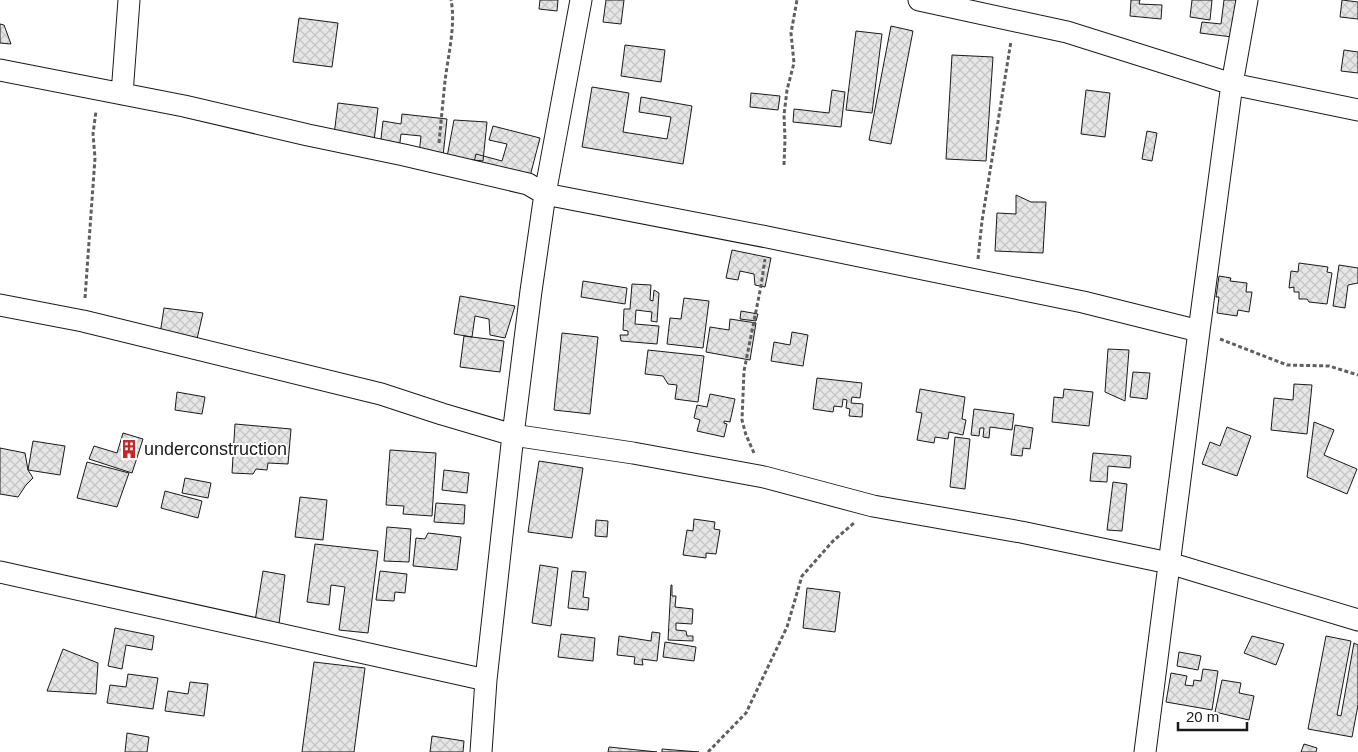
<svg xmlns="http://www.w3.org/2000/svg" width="1358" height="752" font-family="Helvetica,sans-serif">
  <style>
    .building { fill: url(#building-cross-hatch); stroke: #1a1a1a }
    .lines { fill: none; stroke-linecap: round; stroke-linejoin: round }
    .street-casing { stroke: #1a1a1a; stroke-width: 23 }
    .path { stroke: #5f5f5f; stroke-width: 3; stroke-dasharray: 4 2.5; stroke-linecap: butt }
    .street { stroke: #fff; stroke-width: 21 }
    .labels { text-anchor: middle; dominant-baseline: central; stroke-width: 4; stroke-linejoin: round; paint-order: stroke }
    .poi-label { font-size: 18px; fill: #1a1a1a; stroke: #fff; text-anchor: start }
  </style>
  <defs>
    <pattern id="building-cross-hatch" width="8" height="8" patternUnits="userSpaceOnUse" patternTransform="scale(1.25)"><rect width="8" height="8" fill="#e6e6e6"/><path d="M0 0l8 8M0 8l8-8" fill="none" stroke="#c5c5c5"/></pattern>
  </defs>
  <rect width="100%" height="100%" fill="#fff"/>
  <path class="building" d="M540 0H558L557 11 539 9Z
    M606 0H624L621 24 603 22Z
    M1131 0H1140L1139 4 1162 5 1161 19 1130 16Z
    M1192 0H1212L1210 20 1190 17Z
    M1224 0H1236L1232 37 1200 33 1202 22 1221 24Z
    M1342 0 1358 2V19L1340 17Z
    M299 18 338 23 332 67 293 62Z
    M0 24 4 25 11 44 0 43Z
    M891 26 913 31 891 144 869 140Z
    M856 31 882 34 872 113 846 110Z
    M625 45 665 50 661 82 621 76Z
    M1344 50 1358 52V73L1341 71Z
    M952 55 993 57 986 161 946 159Z
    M592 87 629 93 623 132 667 139 671 117 639 112 641 97 692 106 683 164 582 147Z
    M832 90 845 92 841 127 793 122 794 109 829 113Z
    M1086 90 1110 93 1105 137 1081 134Z
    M751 93 780 96 778 110 750 107Z
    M338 103 378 108 373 149 334 135Z
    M402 114 447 119 443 156 419 154 421 136 401 134 398 158 379 156 383 121 401 124Z
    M454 120 487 122 483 161 447 157Z
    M493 126 540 138 528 184 472 170 476 154 502 161 507 144 489 140Z
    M1147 131 1157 133 1152 161 1142 159Z
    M1016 195 1031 202H1046L1043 253 995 251 997 213 1016 214Z
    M732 250 771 258 765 287 755 285 754 274 740 271 738 280 726 278Z
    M1299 263 1328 267 1327 272 1332 273 1327 304 1309 302 1307 299H1299V292H1294V287L1289 288 1291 271 1298 272Z
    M1339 265 1358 268V283L1348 285 1345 308 1333 306Z
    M1219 276 1231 278 1230 281 1247 283 1246 292H1252L1249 312 1238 310 1237 316 1217 313 1219 297H1216Z
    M583 281 627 288 625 304 581 297Z
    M632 284 651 285 650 300 653 301 654 290 659 293 657 322 651 321 652 312 636 310 635 324 659 326 657 344 621 341 620 335H628V331L623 330 624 309H630Z
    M460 296 515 306 505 338 490 335 489 319 475 316 472 337 454 334Z
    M684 298 709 301 703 348 667 344 670 318 681 319Z
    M164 308 203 313 197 339 160 334Z
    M741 311 758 314 756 321 740 319Z
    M730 319 756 323 750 360 706 352 710 327 729 330Z
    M792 332 808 335 803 366 771 361 774 342 790 345Z
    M562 333 598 337 590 414 554 410Z
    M464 336 504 341 500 372 460 367Z
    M1108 349 1129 350 1125 401 1105 392Z
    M648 350 704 356 698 402 675 399 677 385 668 384 663 376 645 374Z
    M1133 372 1150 373 1147 399 1130 397Z
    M817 378 862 383 860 398 852 397 851 403 863 404 862 417 849 416 850 409 846 408 847 400 843 399 842 407 834 406 833 412 813 409Z
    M1294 384 1312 385 1307 434 1271 430 1274 398 1293 400Z
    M920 389 965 397 962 419 966 420 963 435 949 432 948 439 935 437 934 443 917 440 922 413 916 412Z
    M1064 389 1093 392 1089 426 1052 422 1054 397 1063 398Z
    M177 392 205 397 202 414 175 410Z
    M710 394 735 399 730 422 724 421V423L727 424 724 437 697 431 700 420 694 418 697 405 707 407Z
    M974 409 1014 414 1012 430 990 427 989 438 983 437 984 428H980L979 436 971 435Z
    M1314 422 1334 430 1324 455 1357 469 1347 494 1307 477Z
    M235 424 291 429 288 464 268 463 267 470 256 469 253 474 232 473Z
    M1015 425 1033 428 1030 449 1023 448 1022 456 1011 455Z
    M1227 427 1251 436 1237 476 1202 464 1210 442 1220 446Z
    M123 433 143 439 132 473 89 459 94 446 117 453Z
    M955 437 970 439 965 489 950 487Z
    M33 441 65 446 60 475 28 470Z
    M0 448 25 453 28 470 33 478 26 485 18 497 0 494Z
    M390 450 436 453 432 516 403 514 404 506 386 505Z
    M1093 453 1131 456 1130 468 1108 466 1107 482 1090 481Z
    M539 461 583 468 572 538 528 532Z
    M87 462 129 473 117 507 77 498Z
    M444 470 469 473 467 493 442 490Z
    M185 478 211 483 208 498 182 493Z
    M1113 482 1127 484 1122 531 1107 530Z
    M165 491 202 501 198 518 161 508Z
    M300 497 327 500 323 540 295 537Z
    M436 503 465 505 464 524 434 522Z
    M694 519 715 522 714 529 720 530 716 554 706 553V558L683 555 687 530 693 531Z
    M596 520 608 521 607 537 595 536Z
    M387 527 411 529 409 562 384 561Z
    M428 533 461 537 457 570 413 566 416 538 425 539Z
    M315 544 378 551 368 633 339 630 345 587 331 585 329 605 307 602Z
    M540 565 558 568 551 626 532 623Z
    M263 571 285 575 279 624 255 621Z
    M380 571 407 574 405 593 395 592 394 601 376 600Z
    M572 571 586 572 583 597 589 598 588 610 568 608Z
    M671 585H672V596H676L675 607 693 609 692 624 676 623V630L686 631 687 636H693V641L668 640Z
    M807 588 840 592 835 632 803 628Z
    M115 628 154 636 152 650 126 645 122 669 108 666Z
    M652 632 660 633 657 661 642 659 643 665 634 664 635 657 617 655 619 636 651 641Z
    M561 634 595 638 593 661 558 657Z
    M1252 636 1284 644 1276 665 1244 653Z
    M1326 636 1351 641 1337 715 1341 716 1354 643 1358 645V705L1352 737 1308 729Z
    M665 642 696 647 694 661 663 657Z
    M63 649 98 663 96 694 47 691Z
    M1179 652 1201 656 1198 670 1177 666Z
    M314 662 365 668 354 752H302Z
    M1203 669 1218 671 1212 710 1166 702 1171 673 1187 676 1185 685 1193 686 1194 680 1201 681Z
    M128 674 158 678 153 709 107 703 110 685 126 687Z
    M1222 680 1241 683 1239 693 1254 696 1249 720 1215 712Z
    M190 682 208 684 204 716 165 711 168 691 188 694Z
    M127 733 149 737 147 752H125Z
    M432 736 464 741 463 752H430Z
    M1304 744 1317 748 1316 752H1301Z
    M609 747 657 752H608Z
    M662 749 699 752H662Z"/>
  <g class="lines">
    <g class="street-casing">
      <path id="street" d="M919 0 1067 32 1232 84 1358 110
        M0 70 184 106 308 135 404 155 528 184 545 194 767 237 1083 302 1199 331
        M122 94 129 0
        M0 305 83 321 381 394 442 414 513 435 633 453 764 477 873 506 1021 532 1169 563 1358 620
        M0 572 486 680
        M481 752 486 680 513 435 531 291 545 194 581 0
        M1145 752 1199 331 1232 84 1247 0"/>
    </g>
    <path class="path" d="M439 143C441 122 443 101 445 81 448 56 456 24 451 0
      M784 165 785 140 784 115 787 90 794 63 791 33 797 0
      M978 259 982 221 1011 41
      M85 298 95 158 93 134 96 111
      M1220 339 1287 365 1329 366 1358 375
      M754 453 746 435 742 420 744 371 761 286 765 259
      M708 752 746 713 787 627 802 576 833 541 854 523"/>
    <use href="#street" class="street"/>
  </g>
  <defs>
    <g id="building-bare" transform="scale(1.5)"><path d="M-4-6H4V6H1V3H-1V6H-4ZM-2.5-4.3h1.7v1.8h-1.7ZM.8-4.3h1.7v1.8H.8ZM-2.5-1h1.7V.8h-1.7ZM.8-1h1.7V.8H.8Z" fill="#c62828" stroke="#fff" stroke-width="2.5" paint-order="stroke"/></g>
  </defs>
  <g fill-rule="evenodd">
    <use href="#building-bare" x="129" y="449"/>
  </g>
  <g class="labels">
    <g class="poi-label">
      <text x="144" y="449">underconstruction</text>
    </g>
  </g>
  <path d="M1178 722v8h69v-8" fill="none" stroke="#1a1a1a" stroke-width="2.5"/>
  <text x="1186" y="722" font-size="15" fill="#1a1a1a" stroke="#ffffff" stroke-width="4" paint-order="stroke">20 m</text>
</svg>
